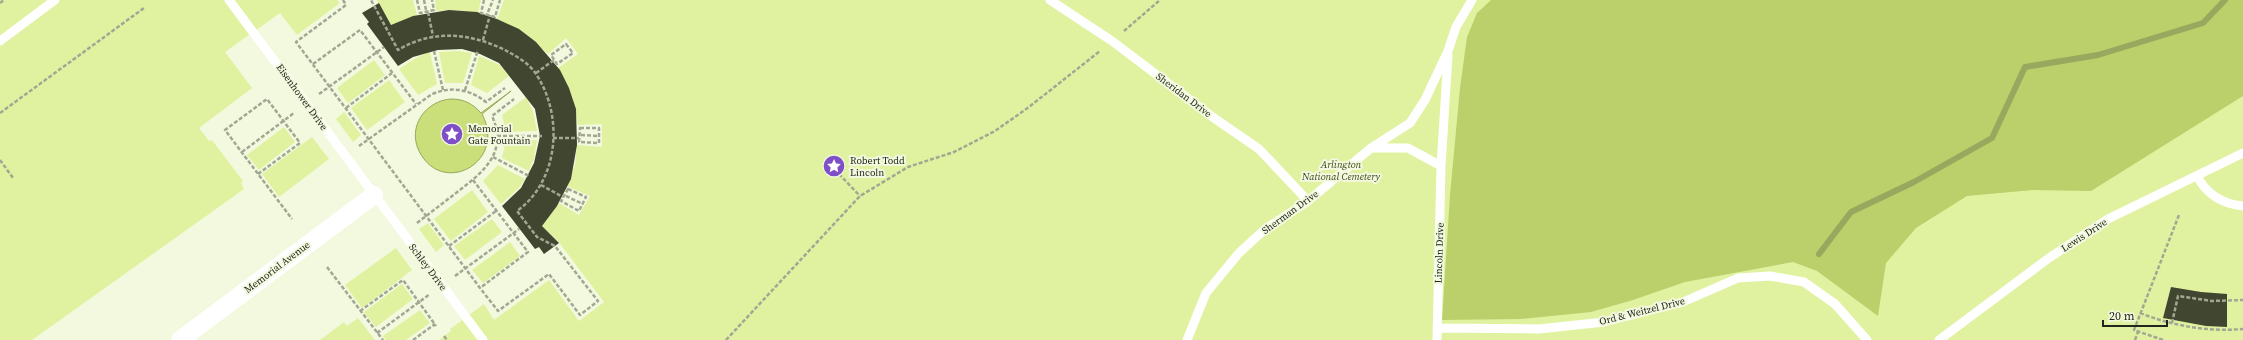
<svg xmlns="http://www.w3.org/2000/svg" width="2243" height="340" font-family="'Source Serif 4',serif">
  <style>
    .green { fill: #e0f2a0 }
    .forest { fill: #bbcf6a }
    .water { fill: #cadf7a; stroke: #98a85e }
    .lines { fill: none; stroke-linecap: round; stroke-linejoin: round }
    .stream { stroke: #98a85e; stroke-width: 6 }
    .building { fill: #414630 }
    .path { stroke: #a2a793; stroke-width: 2.5; stroke-dasharray: 4 2; stroke-linecap: butt }
    .service { stroke: #fff; stroke-width: 9 }
    .minor { stroke: #fff; stroke-width: 18 }
    .labels { text-anchor: middle; dominant-baseline: central; stroke-width: 4; stroke-linejoin: round; paint-order: stroke }
    .street-label { font-size: 10px; fill: #23261c; stroke: #f2f9de }
    .poi-label { font-size: 10px; fill: #23261c; stroke: #f2f9de; text-anchor: start }
    .park-label { font-size: 10px; font-style: italic; fill: #3e461c; stroke: #f2f9de }
  </style>
  <rect width="100%" height="100%" fill="#f2f9de"/>
  <path class="green" d="M0 0H337L340 3 297 35 280 13 225 52 252 88 199 128 209 141 212 140 243 181 241 183 244 189 32 340H0Z
    M377 0H413L417 15 391 26Z
    M435 0H481L478 13 456 10 436 11Z
    M504 0H2243V340H439L451 331 450 329 484 304 494 320 549 280 579 321 604 302 558 241 541 225 559 203 579 215 590 196 567 186 575 165 577 145 602 147V124L578 125 573 98 558 68 578 54 566 38 548 54 523 32 497 19Z
    M458 51 472 53 463 83H445L439 52Z
    M430 52 437 84 418 95 399 69 416 58Z
    M479 56 500 65 509 76 487 93 471 85Z
    M374 60 385 75 348 103 337 88Z
    M389 80 405 102 367 130 351 108Z
    M526 97 533 111 537 131 506 132 502 115Z
    M344 112 361 135 353 142 336 119Z
    M284 127 295 142 259 170 247 155Z
    M312 137 329 159 279 197 262 174Z
    M506 140H537L534 158 529 171 502 158Z
    M498 165 525 179 519 188 501 204 483 181Z
    M472 190 488 212 451 241 434 219Z
    M492 219 502 232 465 260 454 246Z
    M428 223 444 245 436 252 419 229Z
    M510 242 520 256 483 283 472 270Z
    M396 248 412 270 362 308 345 285Z
    M402 284 413 299 376 327 364 312Z
    M420 310 430 323 406 340H386L383 336Z
    M358 318 375 340H320L344 322 347 326Z"/>
  <path class="forest" d="M1491 0H2243V96L2091 191 2033 190 1967 196 1916 228 1886 263 1878 316 1817 271 1793 262 1685 282 1633 300 1591 312 1521 319 1442 320 1450 195 1460 88 1467 37 1477 13Z"/>
  <path class="water" d="M511 91 482 114C506 159 450 193 424 159 394 120 449 76 481 113Z"/>
  <g class="lines">
    <path class="stream" d="M1819 254 1851 212 1914 182 1992 138 2025 67 2098 55 2203 23 2225 0"/>
  </g>
  <path class="building" d="M379 3 391 25 413 16 449 10 477 12 497 19 519 29 536 42 560 70 569 88 576 109 577 145 571 179 557 206 542 226 559 243 544 254 539 247 535 249 502 206 521 188 534 163 540 136 535 109 499 63 480 54 462 49 438 50 413 57 398 66 367 24 369 22 362 13Z
    M2171 287 2201 292 2227 294V327L2206 326 2163 318Z"/>
  <g class="lines">
    <path class="path" d="M343 0 346 5 296 42 480 288 498 311 549 274 580 315 598 301 555 246 537 237 517 211C559 181 564 116 536 74 529 63 516 56 505 50 470 33 433 29 398 50L371 0
      M417 0 420 13 434 10 432 0
      M424 0 426 10
      M484 0 481 13 495 17 500 0
      M0 3 4 0
      M428 12 433 36
      M488 12 493 0
      M1124 31 1160 0
      M483 40 490 15
      M566 44 573 53 557 64 551 55Z
      M434 51 443 90
      M313 64 360 30 416 104
      M536 73 554 60
      M465 90 478 50
      M319 94 384 47
      M346 108 392 73
      M0 113 144 8
      M580 128H599V143L579 142Z
      M581 135 599 136
      M497 136H542
      M553 138H579
      M359 146 432 94C452 86 469 89 486 102L505 88
      M242 152 294 113
      M493 157 529 176
      M0 160 13 178
      M258 174 300 143 267 99 225 130 292 219
      M839 174 860 196
      M473 180 528 252 480 288
      M541 185 563 197
      M568 189 586 197 579 211 561 201Z
      M566 196 583 204
      M417 223C430 213 443 203 456 193 482 173 509 153 492 116L514 99
      M449 246 496 211
      M327 267 383 340
      M455 276 519 229
      M360 311 403 280 436 326
      M2140 313C2173 326 2208 332 2243 329
      M2172 323 2178 296 2212 301 2243 300
      M377 333 430 294
      M444 336 447 340
      M413 340 435 324
      M726 340 860 196 908 167 954 152 995 131 1029 107 1100 51
      M2135 340 2138 332
      M2163 340 2134 330 2179 215"/>
    <path class="service" d="M229 0 483 340
      M1050 0 1112 41 1214 118 1259 149 1308 201
      M0 41 55 0
      M1371 148H1408L1441 166
      M2197 176C2207 195 2222 204 2243 206
      M1437 328 1539 329 1604 322 1683 302 1738 278 1770 276 1804 282 1835 304 1867 340
      M1187 340 1206 293 1239 253 1264 230 1308 201 1371 148 1410 123 1425 100 1448 51 1456 27 1472 0
      M1437 340 1441 166 1448 56
      M1939 340 2049 258 2108 219 2243 153"/>
    <path class="minor" d="M180 340 374 195"/>
  </g>
  <defs>
    <g id="sight-disc" transform="scale(1.15)"><circle r="9.5" fill="#7f4fc8" stroke="#f2f9de"/><path d="M0-6L1.8-2.2L6-1.7L2.9 1.2L3.7 5.4L0 3.3L-3.7 5.4L-2.9 1.2L-6-1.7L-1.8-2.2Z" fill="#fff"/></g>
  </defs>
  <g fill-rule="evenodd">
    <use href="#sight-disc" x="452" y="134"/>
    <use href="#sight-disc" x="834" y="166"/>
  </g>
  <g class="labels">
    <g class="street-label">
      <text transform="translate(1184 95) rotate(37)">Sheridan Drive</text>
      <text transform="translate(302 97) rotate(54)">Eisenhower Drive</text>
      <text transform="translate(1290 212) rotate(-36)">Sherman Drive</text>
      <text transform="translate(2084 235) rotate(-33)">Lewis Drive</text>
      <text transform="translate(1439 253) rotate(-88)">Lincoln Drive</text>
      <text transform="translate(277 267) rotate(-37)">Memorial Avenue</text>
      <text transform="translate(428 267) rotate(53)">Schley Drive</text>
      <text transform="translate(1642 311) rotate(-14)">Ord &amp; Weitzel Drive</text>
    </g>
    <g class="poi-label">
      <text x="468" y="128">Memorial<tspan x="468" dy="12">Gate Fountain</tspan></text>
      <text x="850" y="160">Robert Todd<tspan x="850" dy="12">Lincoln</tspan></text>
    </g>
    <g class="park-label">
      <text x="1341" y="164">Arlington<tspan x="1341" dy="12">National Cemetery</tspan></text>
    </g>
  </g>
  <path d="M2103 320v6h64v-6" fill="none" stroke="#23261c" stroke-width="2"/>
  <text x="2109" y="320" font-size="12" fill="#23261c" stroke="#f2f9de" stroke-width="3" paint-order="stroke">20 m</text>
</svg>
